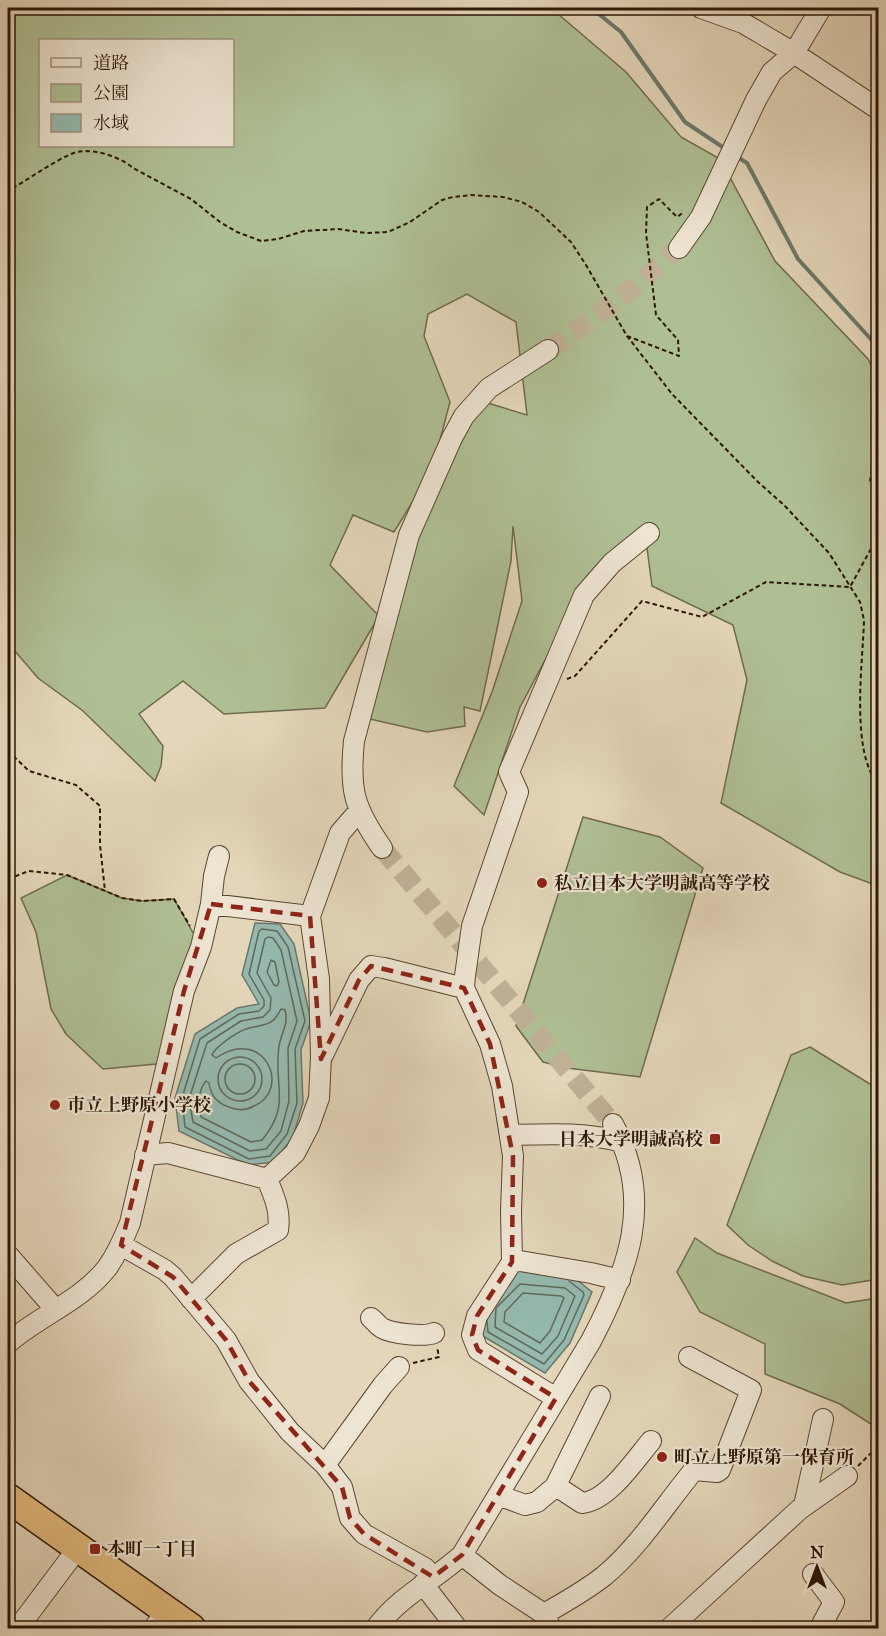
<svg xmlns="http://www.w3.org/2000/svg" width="886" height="1636" font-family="'IM FELL Great Primer','Noto Serif JP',serif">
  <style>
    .green { fill: #afbf94; stroke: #6e6b4d; stroke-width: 1.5; fill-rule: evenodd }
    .water { fill: #95b9ae; stroke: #6b786b; stroke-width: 1.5 }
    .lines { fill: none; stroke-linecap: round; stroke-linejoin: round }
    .shore { stroke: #60685a; stroke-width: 1.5 }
    .stream { stroke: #6b786b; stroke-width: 4 }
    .minor-tunnel { stroke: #bfb096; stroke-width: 20; stroke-dasharray: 20 10; stroke-linecap: butt }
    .minor-casing { stroke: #5a4733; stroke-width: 22 }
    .highway-casing { stroke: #2c1706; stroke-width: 31 }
    .path { stroke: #2c1706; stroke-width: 2; stroke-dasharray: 4.5 3; stroke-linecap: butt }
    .minor { stroke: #ede4d2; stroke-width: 20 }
    .highway { stroke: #e2bb7d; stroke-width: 28 }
    .marked { fill: none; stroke: #8f2418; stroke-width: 4.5; stroke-dasharray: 12 8; stroke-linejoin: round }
    .poi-dot { fill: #8f2418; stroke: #ede4d2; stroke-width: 2 }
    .labels { text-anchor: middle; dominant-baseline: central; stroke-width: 4.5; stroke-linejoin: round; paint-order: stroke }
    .poi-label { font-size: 18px; font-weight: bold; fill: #2c1706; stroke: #ede4d2; text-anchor: start }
  </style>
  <rect width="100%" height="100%" fill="#e4d6ba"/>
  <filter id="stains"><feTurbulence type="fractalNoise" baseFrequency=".00333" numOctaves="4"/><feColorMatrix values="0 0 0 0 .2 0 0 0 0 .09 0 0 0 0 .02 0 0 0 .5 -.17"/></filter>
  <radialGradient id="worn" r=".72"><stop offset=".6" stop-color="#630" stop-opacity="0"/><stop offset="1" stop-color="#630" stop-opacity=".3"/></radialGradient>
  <path class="green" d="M8 8H551L626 72 681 137 720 159 775 261 868 359 878 378V886L840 872 721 803 747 680 733 625 652 586 644 525 586 584 520 707 484 815 454 786 492 692 522 601 513 526 511 561 480 711 464 707 465 726 427 732 361 717 409 535 478 400 527 415 516 322 467 294 428 314 424 336 450 402 432 470 394 532 353 515 330 565 379 616 325 708 224 714 183 681 139 714 163 746 161 766 155 781 83 711 38 678 8 643ZM40 40H232V146H40Z
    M583 817 660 837 703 868 640 1077 567 1068 543 1062 516 1026Z
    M67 875 122 898 142 901 174 899 201 947 167 1063 103 1069 66 1034 51 1009 36 932 21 898Z
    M810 1047 878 1089V1279L842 1285 803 1276 772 1261 748 1245 727 1225 791 1055Z
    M695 1238 717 1253 846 1303 878 1298V1427L877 1428 840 1404 765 1374V1344L700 1312 677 1272Z"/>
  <path class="water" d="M255 923 280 924 294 944 311 1021 301 1050 303 1103 293 1137 274 1162 248 1165 179 1131 175 1098 195 1034 237 1008 259 1004 242 975Z
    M515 1269 571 1275 592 1292 570 1343 545 1373 481 1335 482 1303Z"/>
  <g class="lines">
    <path class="shore" d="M262 929 277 931 288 947 305 1021 295 1049 297 1103 287 1134 270 1156 249 1159 185 1127 182 1098 200 1039 239 1014 259 1011 264 1006V1000L249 974 259 931Z
      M268 937 273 938 281 950 297 1021 288 1048 289 1101 281 1131 266 1149 250 1151 193 1122 189 1099 207 1043 241 1021 263 1017 270 1010 271 998 257 973 265 939Z
      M271 960 275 962 279 982 277 986 274 985 267 972Z
      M281 1009 285 1010C289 1024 281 1033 279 1046 273 1085 292 1104 262 1140L251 1142 201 1117C198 1105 198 1090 206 1081L209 1083C211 1097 218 1104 232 1108 240 1111 247 1110 254 1106 292 1090 265 1025 216 1058L212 1055C215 1047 237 1032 246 1029 264 1023 271 1029 281 1009Z
      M218 1079a22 22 0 1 1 44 0a22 22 0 1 1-44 0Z
      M225 1079a15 15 0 1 1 30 0a15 15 0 1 1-30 0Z
      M520 1284 565 1288 575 1296 558 1336 542 1354 495 1327 496 1308Z
      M523 1293 561 1296 564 1298 550 1331 540 1343 504 1322 505 1312Z
      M487 1321 488 1332 544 1364 564 1340 584 1295 583 1292 569 1281"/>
    <path class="stream" d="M584 8 600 15 621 32 685 122 727 150
      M736 156 747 163 798 259 878 347"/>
    <path class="minor-tunnel" d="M548 350C595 320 637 285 679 248
      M382 848 613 1124"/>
    <g class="minor-casing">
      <path id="minor" d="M701 8 743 23 794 53 878 109
        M679 248 701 217 756 100 772 72 794 53 821 8
        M382 848C354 808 349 790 354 741L409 535 452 438 464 416 489 388 548 350
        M211 904 310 916
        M323 1055 359 980 371 966 384 968 464 988
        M510 1135C548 1134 586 1132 622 1142
        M145 1155 168 1153 267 1179 295 1153 309 1126 319 1098 321 1057 319 979 310 916 340 833 359 811
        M121 1245 165 1270 173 1277 226 1340 249 1381 290 1432 325 1465 342 1487 350 1518 364 1534 425 1568 433 1577
        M8 1255 56 1310
        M512 1262 520 1261 591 1273 620 1280
        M191 1299 236 1254 278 1230C281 1211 274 1196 267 1179
        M371 1318C375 1321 378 1326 382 1328 392 1334 425 1337 434 1333
        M8 1343C39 1316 81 1301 107 1268 117 1254 124 1238 130 1223L184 991 201 947 211 904 214 876 219 856
        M556 1398 478 1350 472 1335 477 1316 512 1262 511 1211 513 1156 502 1086 490 1044 464 988 465 976 472 926 518 792 509 772 584 595 612 563 649 533
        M325 1465 383 1385 399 1367
        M556 1486 582 1503C608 1501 635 1460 651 1441
        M498 1495 525 1505 537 1502 555 1487 600 1396
        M804 1506 823 1419
        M462 1555 500 1585 544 1614 551 1628
        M813 1574 834 1602 820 1628
        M423 1584 457 1628
        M544 1614C565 1602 585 1591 604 1576 639 1547 665 1505 694 1470L717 1472 720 1470 751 1390 689 1357
        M18 1628 78 1548
        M154 1628 166 1611
        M376 1628C401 1595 432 1582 462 1555L591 1341C628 1271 655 1200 613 1124
        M670 1628 800 1509 847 1476"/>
    </g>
    <g class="highway-casing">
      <path id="highway" d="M8 1498 191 1628"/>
    </g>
    <path class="path" d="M8 194 13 188C32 177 51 163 71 154 89 146 119 156 133 168L191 199 220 222 237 232 261 241 278 239 304 231 338 229 366 233 388 232 410 222 442 200 453 197 471 195 503 197 522 202 539 212 571 242 586 265 627 336 672 394 758 482 784 505 829 553 860 602 864 620C863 662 850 751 878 784
      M627 336 679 356 678 340 656 315 646 233 647 207 659 199 677 217 684 212
      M878 468H872L870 482 878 494
      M567 679 575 676 642 601 702 617 766 582 850 587 878 536
      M8 751 29 771 76 785 100 806V845L105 891
      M8 879 29 871 67 875 122 898 142 901 174 899 190 926
      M413 1363 439 1357 437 1347
      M858 1466 878 1446"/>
    <use href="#minor" class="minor"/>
    <use href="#highway" class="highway"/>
  </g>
  <path class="marked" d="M211 904 310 916 321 1059 359 980 371 966 464 988 490 1044 513 1156 512 1262 477 1316 472 1335 478 1350 556 1398 462 1555 433 1577 364 1534 350 1518 342 1487 249 1381 226 1340 173 1277 121 1245 184 991Z"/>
  <g class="poi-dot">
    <circle cx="542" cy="883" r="6"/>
    <circle cx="55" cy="1105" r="6"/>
    <rect x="709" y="1133" width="12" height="12" rx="3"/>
    <circle cx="662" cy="1457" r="6"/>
    <rect x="89" y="1543" width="12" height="12" rx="3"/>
  </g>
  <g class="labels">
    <g class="poi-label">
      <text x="554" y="883">私立日本大学明誠高等学校</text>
      <text x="67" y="1105">市立上野原小学校</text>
      <text x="703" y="1139" text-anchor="end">日本大学明誠高校</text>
      <text x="674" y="1457">町立上野原第一保育所</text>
      <text x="107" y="1549">本町一丁目</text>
    </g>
  </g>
  <rect width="886" height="1636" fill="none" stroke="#e4d6ba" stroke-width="30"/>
  <rect x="9" y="9" width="868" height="1618" fill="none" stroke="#2c1706" stroke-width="3"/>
  <rect x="15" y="15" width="856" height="1606" fill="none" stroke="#2c1706" stroke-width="1.5"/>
  <rect x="39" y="39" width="195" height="108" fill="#ede4d2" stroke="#a09280" stroke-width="1.5"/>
  <rect x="51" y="58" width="30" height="9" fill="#ede4d2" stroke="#a09280" stroke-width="1.5"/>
  <text x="93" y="69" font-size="18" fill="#2c1706">道路</text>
  <rect x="51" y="84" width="30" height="18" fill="#afbf94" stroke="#a09280" stroke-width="1.5"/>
  <text x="93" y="99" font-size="18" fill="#2c1706">公園</text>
  <rect x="51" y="114" width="30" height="18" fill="#95b9ae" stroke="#a09280" stroke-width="1.5"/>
  <text x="93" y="129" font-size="18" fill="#2c1706">水域</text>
  <g transform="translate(817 1567)" stroke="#ede4d2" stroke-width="4.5" paint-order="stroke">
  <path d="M0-4.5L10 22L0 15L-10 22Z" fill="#2c1706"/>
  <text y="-9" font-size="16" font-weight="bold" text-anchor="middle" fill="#2c1706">N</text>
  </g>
  <rect width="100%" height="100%" filter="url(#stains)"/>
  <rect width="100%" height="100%" fill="url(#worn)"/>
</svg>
